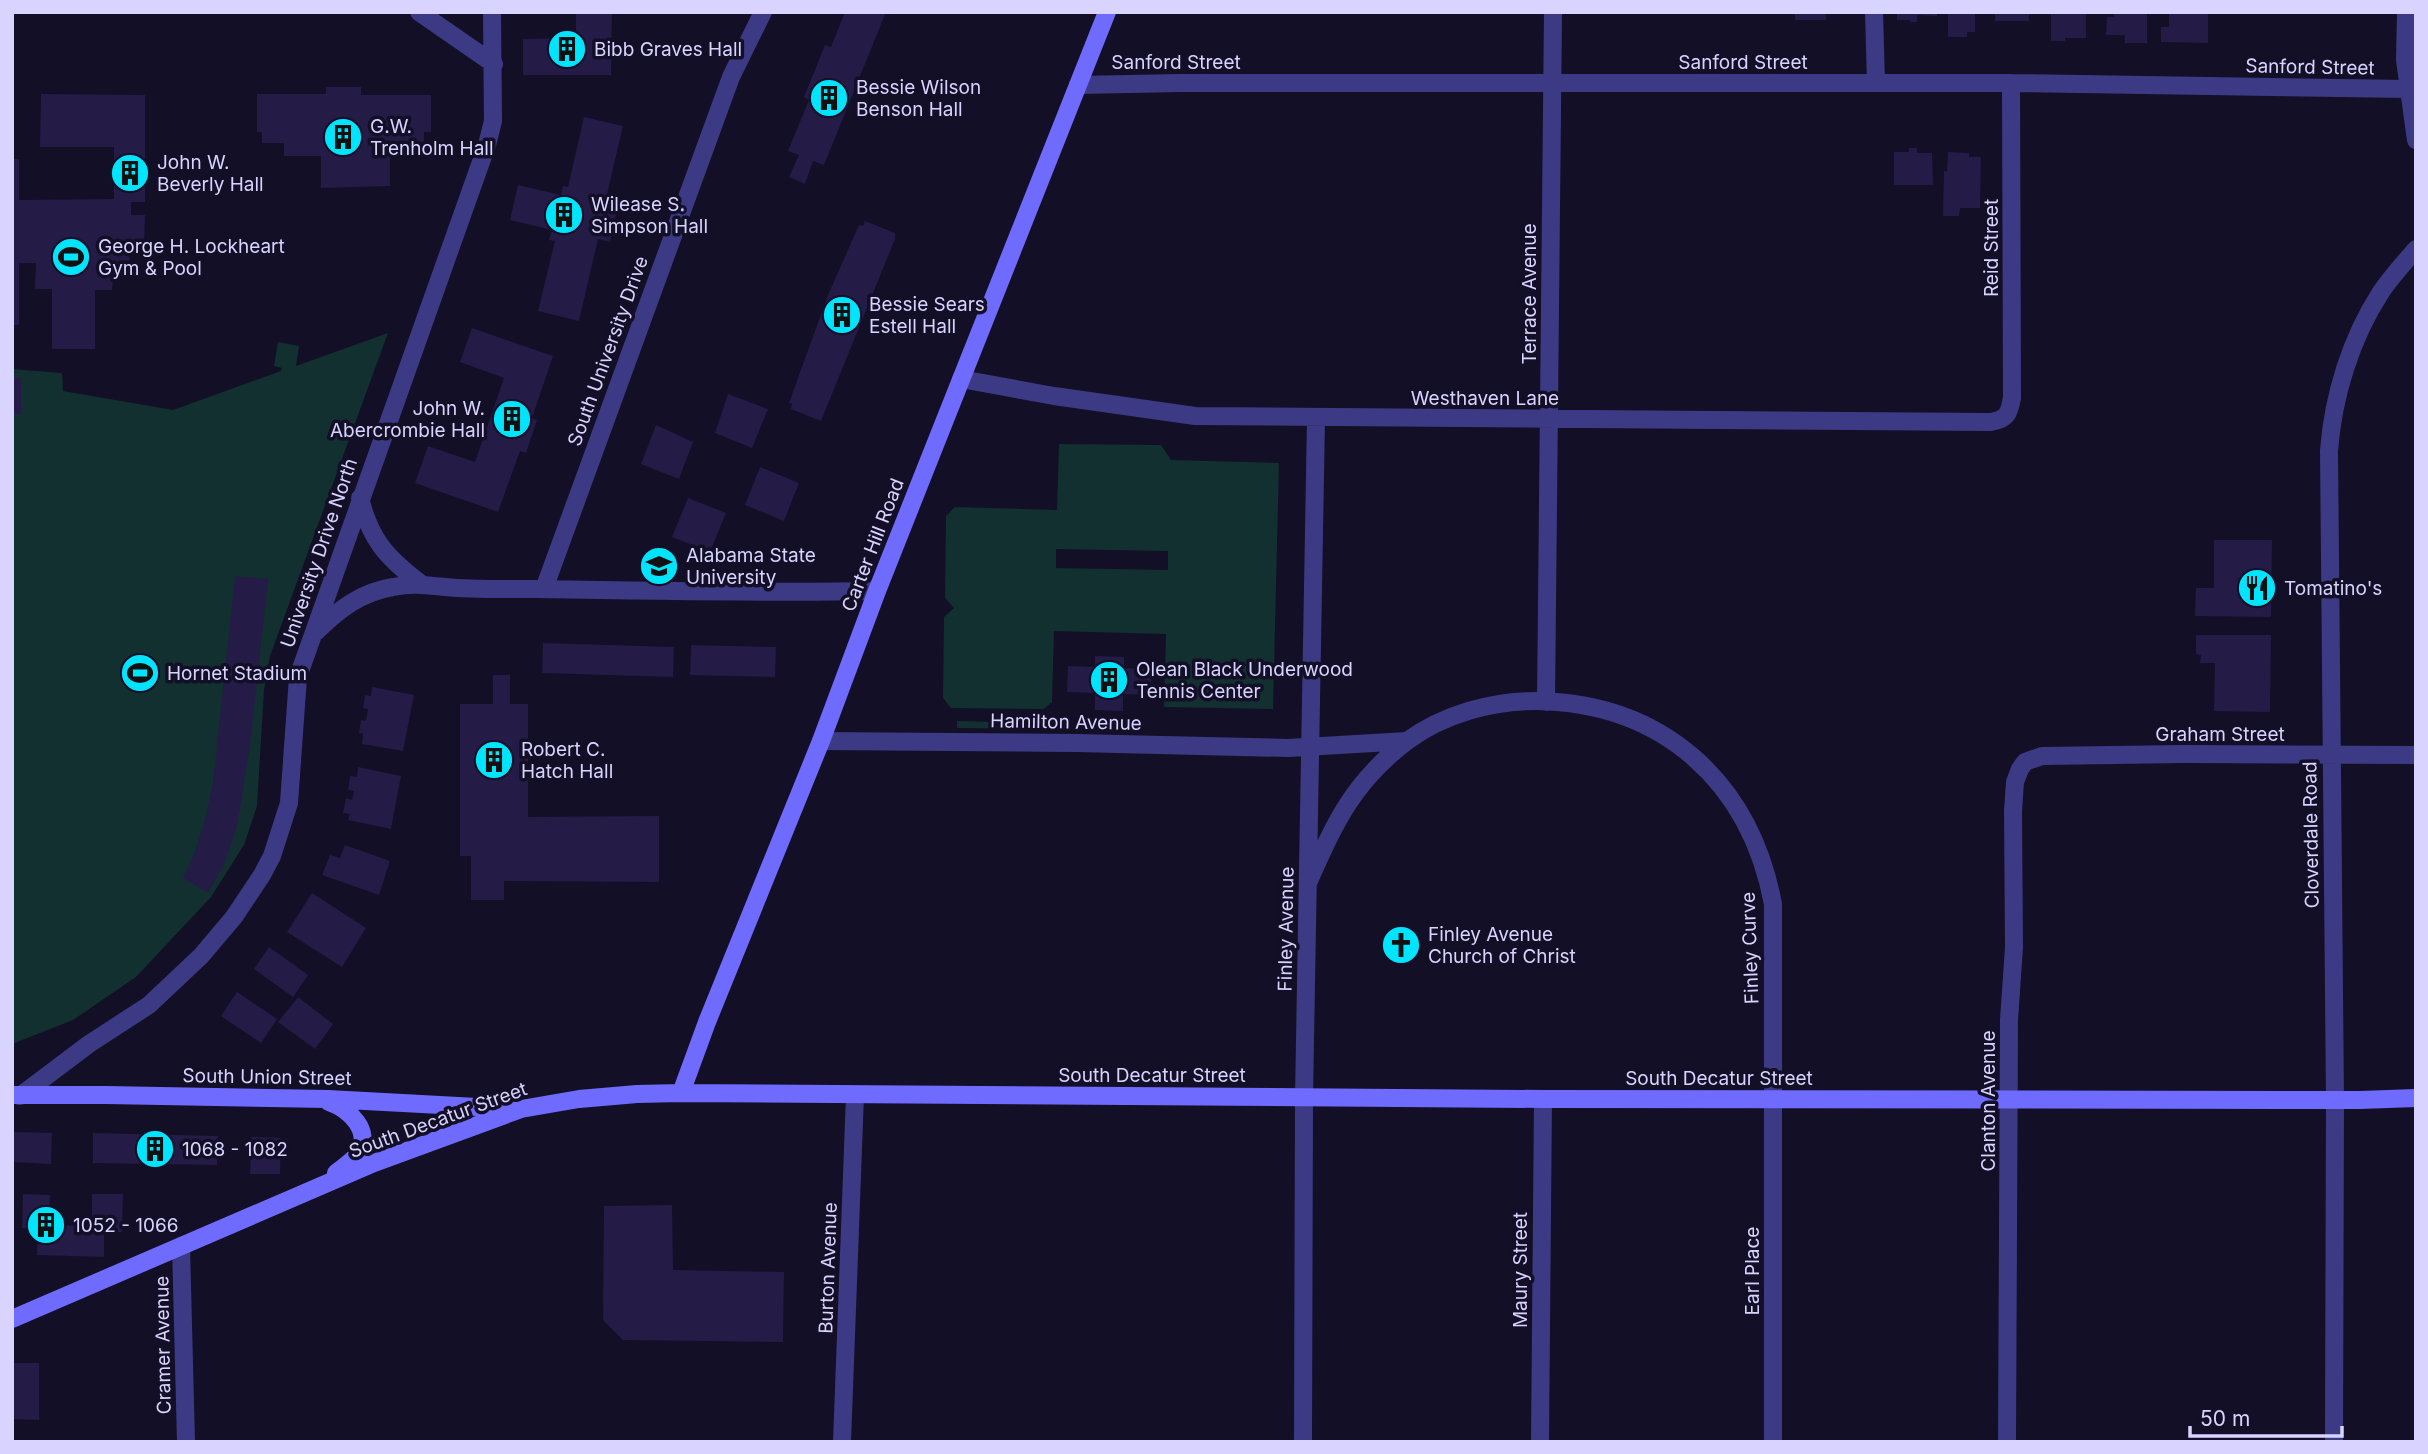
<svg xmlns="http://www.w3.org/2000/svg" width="2428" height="1454" font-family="Inter,sans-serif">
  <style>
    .green { fill: #12302f; fill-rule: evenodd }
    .building { fill: #241b47 }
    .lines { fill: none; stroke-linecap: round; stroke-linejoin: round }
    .street { stroke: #3d3a85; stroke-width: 18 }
    .secondary { stroke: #6f6bff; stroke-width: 18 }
    .labels { text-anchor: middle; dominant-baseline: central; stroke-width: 7; stroke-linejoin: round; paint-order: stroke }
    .poi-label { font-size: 19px; fill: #d9d4ff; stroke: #130f26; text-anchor: start }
    .street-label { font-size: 19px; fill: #d9d4ff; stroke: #130f26 }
  </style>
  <rect width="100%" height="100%" fill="#130f26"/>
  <path class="green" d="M388 333 270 656 264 690 257 806 244 845 211 897 136 977 73 1020 12 1044V369L62 373 63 391 173 410 281 371 282 368 274 366 278 342 299 346 296 366Z
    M1059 444 1161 445 1171 460 1279 463 1273 709 1164 707 1166 634 1054 631 1052 702 1044 709 951 708 943 698 944 617 954 608 945 598 946 516 955 507 1057 510ZM1056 549 1168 551V570L1056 568Z
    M957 721 1039 723V729L957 728Z"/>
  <path class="building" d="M576 12H612L611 75H523V39L576 38Z
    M845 12H886L824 165 813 161 805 184 789 177 799 155 788 151 809 100 804 97 825 45 831 47Z
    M1795 12H1826V20H1795Z
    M1897 12H1937V16L1917 15V22H1910V20H1897Z
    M1948 12H1975V32H1967V37H1948Z
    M1995 12H2029V21H1995Z
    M2051 12H2086V38H2065V41H2051Z
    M2114 12H2147V43H2125V35H2106L2107 17H2114Z
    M2169 12 2208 13V43L2161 42V27H2169Z
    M326 87H361V95H431V132H424V142H390V186L321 188V156H284V143H262V132H257V94H326Z
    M41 94 145 95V202H131V215H145L144 251 130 252 129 263 122 264V277L113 276 112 290H95V349H52V289H35L36 263H19V325H12V159H19V200L114 199V147H40Z
    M584 117 623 126 604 207 617 210 610 242 598 239 579 321 538 311 555 241 549 240 552 230 510 220 518 185 561 195 563 186 568 187Z
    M1909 148H1917V153H1932L1933 185H1894V152H1909Z
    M1948 152 1969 153V157H1981L1980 208H1960L1959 216H1943L1944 171H1947Z
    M865 221 895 233V239L821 421 791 409 792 404 789 403 828 295 859 225 863 226Z
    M472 328 553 356 532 418 537 420 526 453 520 451 498 512 415 483 428 446 475 462 504 378 460 362Z
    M12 378H21V414H12Z
    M728 394 768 409 752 448 715 433Z
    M656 425 693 442 679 479 641 464Z
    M760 467 799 483 784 521 745 505Z
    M688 498 726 513 710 552 672 537Z
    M2214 540H2272L2271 617 2195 616 2196 588H2214Z
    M235 576 268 579 250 746 237 826 224 865 208 893 183 878 195 852 206 816 213 782Z
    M2196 635H2271L2270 712 2214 711 2215 663H2200L2201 655 2196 654Z
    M543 643 674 647 673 677 542 673Z
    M691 645 776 647 775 677 690 675Z
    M1095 656 1124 657V668L1151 669V695L1123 694V711L1095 710V693L1067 692 1068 666 1095 667Z
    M493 675H510V704H528V817L659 816V882L504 881V900H471V856H460V704H493Z
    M372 687 414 695 403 751 362 744 363 734 359 733 361 720 366 721 368 709 363 708 365 695 371 696Z
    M358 767 401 776 391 829 348 820 350 814 343 813 346 798 352 800 354 791 348 790 350 776 357 777Z
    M345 845 390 861 379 895 322 875 330 855 340 858Z
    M312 893 366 928 342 967 287 932Z
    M269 947 308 975 293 997 254 969Z
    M237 992 277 1019 261 1043 221 1016Z
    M298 997 333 1024 315 1049 278 1022Z
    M12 1132 52 1133 51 1164 12 1162Z
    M93 1133 218 1136 217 1165 93 1163Z
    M251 1137 281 1138 280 1174H250Z
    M23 1194 50 1195 49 1225 92 1226V1194H123L122 1232H104V1257L37 1255 38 1229 22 1228Z
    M672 1205 673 1270 784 1272 783 1342 623 1340 603 1320 604 1206Z
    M12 1363H39V1420L12 1419Z"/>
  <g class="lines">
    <path class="street" d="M419 12 494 64
      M1874 12 1876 83
      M2406 12 2405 60 2416 140
      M1078 85 1180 83H2011L2408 89
      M961 379 1054 396 1195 416 1991 422C2007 419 2009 414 2012 398L2011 83
      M360 498C370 539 386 557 420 583
      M544 589 731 77 763 12
      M316 632C338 610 361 592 393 587 413 583 425 585 445 587 475 590 506 589 536 589 649 591 763 593 877 591
      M1546 702 1553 12
      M821 741 1076 743 1288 748 1407 741
      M1308 883C1335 823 1352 783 1407 741 1444 714 1491 701 1537 701 1662 703 1750 781 1773 904V1442
      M20 1096 89 1044 149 1005 201 956 234 917 262 875 272 856 289 803 298 677 487 145 493 121 492 12
      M181 1246 186 1442
      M842 1442 855 1095
      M1303 1442 1304 1097 1316 418
      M1540 1442 1543 1099
      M2007 1442 2009 1020 2014 947 2013 811 2015 782 2020 769 2025 762 2042 756 2184 754 2416 755
      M2334 1442 2335 1100 2329 451C2333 396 2351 338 2381 292 2391 277 2404 263 2416 249"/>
    <path class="secondary" d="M681 1093 707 1022 821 741 877 591 1107 12
      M12 1095H106L328 1099 514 1109
      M329 1102C349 1109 373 1131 358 1154 352 1162 343 1167 336 1173
      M12 1319 374 1163 521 1109 579 1099 637 1094 681 1093 1543 1099 2360 1100 2416 1098"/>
  </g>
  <defs>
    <g id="building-disc" transform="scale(2.0125)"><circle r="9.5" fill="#00e5ff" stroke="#130f26"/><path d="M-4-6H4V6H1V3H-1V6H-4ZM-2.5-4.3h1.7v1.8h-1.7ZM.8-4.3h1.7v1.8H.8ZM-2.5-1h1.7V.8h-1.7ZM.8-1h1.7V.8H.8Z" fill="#111"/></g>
    <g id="stadium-disc" transform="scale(2.0125)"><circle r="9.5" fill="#00e5ff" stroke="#130f26"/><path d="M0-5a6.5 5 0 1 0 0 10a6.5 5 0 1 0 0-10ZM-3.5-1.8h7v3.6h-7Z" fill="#111"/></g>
    <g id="university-disc" transform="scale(2.0125)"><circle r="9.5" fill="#00e5ff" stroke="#130f26"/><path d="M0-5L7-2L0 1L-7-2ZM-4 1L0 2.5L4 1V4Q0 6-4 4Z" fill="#111"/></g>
    <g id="restaurant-disc" transform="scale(2.0125)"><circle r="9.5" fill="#00e5ff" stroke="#130f26"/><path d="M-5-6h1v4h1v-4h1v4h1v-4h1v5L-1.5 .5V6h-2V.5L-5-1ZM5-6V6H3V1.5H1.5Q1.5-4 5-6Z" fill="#111"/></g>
    <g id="church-disc" transform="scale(2.0125)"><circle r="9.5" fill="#00e5ff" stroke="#130f26"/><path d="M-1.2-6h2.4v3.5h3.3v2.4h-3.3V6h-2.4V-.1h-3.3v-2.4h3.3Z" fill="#111"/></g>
  </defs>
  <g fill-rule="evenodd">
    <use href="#building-disc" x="567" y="49"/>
    <use href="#building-disc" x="829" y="98"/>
    <use href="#building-disc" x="343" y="137"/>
    <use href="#building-disc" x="130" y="173"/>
    <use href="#building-disc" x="564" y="215"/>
    <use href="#stadium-disc" x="71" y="257"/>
    <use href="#building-disc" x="842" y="315"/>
    <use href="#building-disc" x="512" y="419"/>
    <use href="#university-disc" x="659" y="566"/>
    <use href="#restaurant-disc" x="2257" y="588"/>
    <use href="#stadium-disc" x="140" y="673"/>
    <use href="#building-disc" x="1109" y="680"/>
    <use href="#building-disc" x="494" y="760"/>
    <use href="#church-disc" x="1401" y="945"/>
    <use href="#building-disc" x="155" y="1149"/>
    <use href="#building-disc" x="46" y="1225"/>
  </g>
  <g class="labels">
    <g class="poi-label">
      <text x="594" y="49">Bibb Graves Hall</text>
      <text x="856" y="87">Bessie Wilson<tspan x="856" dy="22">Benson Hall</tspan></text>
      <text x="370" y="126">G.W.<tspan x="370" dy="22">Trenholm Hall</tspan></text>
      <text x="157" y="162">John W.<tspan x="157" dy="22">Beverly Hall</tspan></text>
      <text x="591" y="204">Wilease S.<tspan x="591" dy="22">Simpson Hall</tspan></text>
      <text x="98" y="246">George H. Lockheart<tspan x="98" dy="22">Gym &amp; Pool</tspan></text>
      <text x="869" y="304">Bessie Sears<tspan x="869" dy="22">Estell Hall</tspan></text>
      <text x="485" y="408" text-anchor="end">John W.<tspan x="485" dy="22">Abercrombie Hall</tspan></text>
      <text x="686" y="555">Alabama State<tspan x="686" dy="22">University</tspan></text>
      <text x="2284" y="588">Tomatino's</text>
      <text x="1136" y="669">Olean Black Underwood<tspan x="1136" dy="22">Tennis Center</tspan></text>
      <text x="167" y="673">Hornet Stadium</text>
      <text x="521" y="749">Robert C.<tspan x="521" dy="22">Hatch Hall</tspan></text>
      <text x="1428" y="934">Finley Avenue<tspan x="1428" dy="22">Church of Christ</tspan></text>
      <text x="182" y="1149">1068 - 1082</text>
      <text x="73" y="1225">1052 - 1066</text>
    </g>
    <g class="street-label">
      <text x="1176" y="62">Sanford Street</text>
      <text x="1743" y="62">Sanford Street</text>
      <text transform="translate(2310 67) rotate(1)">Sanford Street</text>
      <text transform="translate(1991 248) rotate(-90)">Reid Street</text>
      <text transform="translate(1529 294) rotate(-90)">Terrace Avenue</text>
      <text transform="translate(608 351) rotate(-70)">South University Drive</text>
      <text x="1485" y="398">Westhaven Lane</text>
      <text transform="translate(873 545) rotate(-69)">Carter Hill Road</text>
      <text transform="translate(319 553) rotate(-71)">University Drive North</text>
      <text transform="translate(1066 722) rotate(1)">Hamilton Avenue</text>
      <text x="2220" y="734">Graham Street</text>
      <text transform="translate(2311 835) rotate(-91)">Cloverdale Road</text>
      <text transform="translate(1286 929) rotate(-89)">Finley Avenue</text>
      <text transform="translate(1750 948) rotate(-92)">Finley Curve</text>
      <text x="1152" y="1075">South Decatur Street</text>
      <text transform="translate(267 1077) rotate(1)">South Union Street</text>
      <text x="1719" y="1078">South Decatur Street</text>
      <text transform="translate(1988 1101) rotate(-90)">Clanton Avenue</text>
      <text transform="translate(438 1120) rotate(-20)">South Decatur Street</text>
      <text transform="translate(828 1268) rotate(-88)">Burton Avenue</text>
      <text transform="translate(1520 1270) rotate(-90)">Maury Street</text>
      <text transform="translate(1752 1271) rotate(-90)">Earl Place</text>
      <text transform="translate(163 1345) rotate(-91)">Cramer Avenue</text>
    </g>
  </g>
  <rect width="2428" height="1454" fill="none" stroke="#d9d4ff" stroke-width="28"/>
  <path d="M2190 1426v10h152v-10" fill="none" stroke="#d9d4ff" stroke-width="3.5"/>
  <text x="2200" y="1426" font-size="21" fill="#d9d4ff" stroke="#130f26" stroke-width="5" paint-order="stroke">50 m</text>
</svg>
